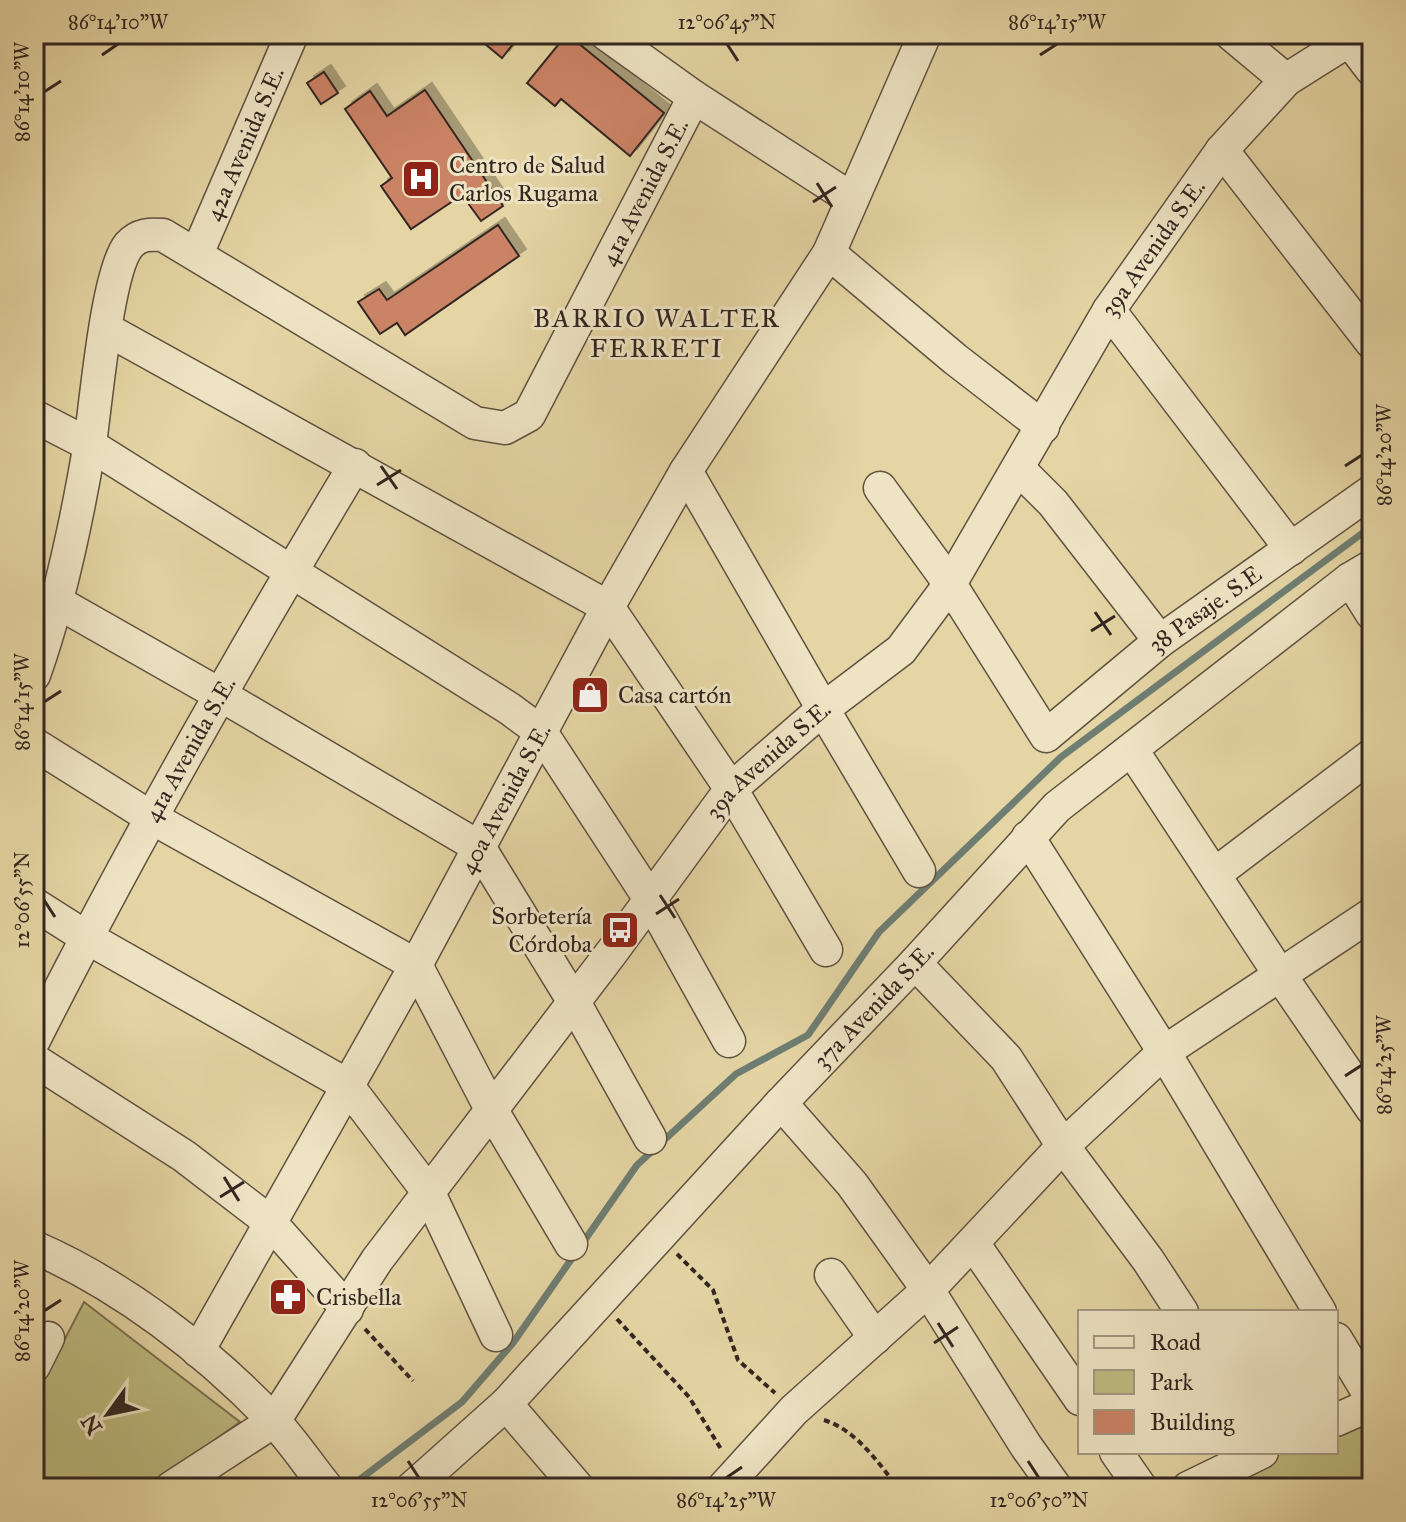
<svg xmlns="http://www.w3.org/2000/svg" width="1406" height="1522" font-family="'IM FELL Great Primer',serif">
  <style>
    .green { fill: #bdbb80; stroke: #787050; stroke-width: 2 }
    .lines { fill: none; stroke-linecap: round; stroke-linejoin: round }
    .stream { stroke: #6e7e73; stroke-width: 7 }
    .building { fill: #cb8366; stroke: #322620; stroke-width: 2; filter: url(#shadow) }
    .minor-casing { stroke: #5f5241; stroke-width: 35 }
    .path { stroke: #322620; stroke-width: 4; stroke-dasharray: 6 4; stroke-linecap: butt }
    .minor { stroke: #eee4c4; stroke-width: 32 }
    .ticks { fill: none; stroke: #322620; stroke-width: 3 }
    .labels { text-anchor: middle; dominant-baseline: central; stroke-width: 6; stroke-linejoin: round; paint-order: stroke }
    .street-label { font-size: 24px; fill: #322620; stroke: #eee4c4 }
    .poi-label { font-size: 24px; fill: #322620; stroke: #eee4c4; text-anchor: start }
    .neighbourhood-label { font-size: 26px; letter-spacing: 2px; fill: #322620; stroke: #eee4c4 }
    .neatline { fill: none; stroke: #322620; stroke-width: 3 }
    .ticks-label { font-size: 20px; text-anchor: middle; fill: #322620 }
  </style>
  <defs>
    <filter id="shadow"><feDropShadow dx="7" dy="-7" stdDeviation="0" flood-color="#0004"/></filter>
  </defs>
  <rect width="100%" height="100%" fill="#e5d5a4"/>
  <filter id="stains"><feTurbulence type="fractalNoise" baseFrequency=".0025" numOctaves="4"/><feColorMatrix values="0 0 0 0 .2 0 0 0 0 .09 0 0 0 0 .02 0 0 0 .5 -.17"/></filter>
  <radialGradient id="worn" r=".72"><stop offset=".6" stop-color="#630" stop-opacity="0"/><stop offset="1" stop-color="#630" stop-opacity=".3"/></radialGradient>
  <path class="green" d="M84 1302 240 1422 147 1488H34V1399Z
    M1372 1388V1488H1181L1240 1452H1336V1405Z"/>
  <g class="lines">
    <path class="stream" d="M582 1244 637 1165 736 1074 808 1035 879 932 1061 757 1372 526
      M359 1480 462 1402 513 1343 575 1254"/>
  </g>
  <path class="building" d="M473 34H521L502 58Z
    M567 34 664 113 630 156 561 99 555 106 527 83Z
    M324 72 338 93 321 104 307 83Z
    M425 90 503 206 481 221 462 195 411 229 381 186 392 178 345 109 370 91 387 116Z
    M498 225 519 256 405 335 397 323 380 334 358 302 379 289 387 300Z"/>
  <g class="lines">
    <g class="minor-casing">
      <g id="minor">
        <path d="M606 34 694 97 852 199"/>
        <path d="M1231 34 1286 80"/>
        <path d="M1349 40 1372 70"/>
        <path d="M1222 150 1372 343"/>
        <path d="M829 253 955 359 1043 427"/>
        <path id="s1" d="M197 254 292 34"/>
        <path d="M1109 310 1291 549"/>
        <path d="M106 329 608 607 731 789 826 950"/>
        <path d="M34 416 90 445 510 709 541 732 650 899 729 1041"/>
        <path d="M1018 468 1053 503 1160 641"/>
        <path d="M686 471 823 709 919 871"/>
        <path id="s2" d="M880 488 950 584 1046 736 1160 641 1372 491"/>
        <path d="M1350 579 1372 614"/>
        <path d="M57 602 219 694 479 847 574 1002 650 1138"/>
        <path id="s3" d="M34 675C60 602 77 520 90 443 96 403 107 271 129 245 139 234 150 234 163 235L475 423 505 428 529 415 694 97"/>
        <path d="M34 744 152 818 416 965 491 1109 571 1244"/>
        <path d="M1132 750 1280 975 1372 1109"/>
        <path d="M1028 837 1164 1052 1320 1312"/>
        <path d="M1215 874 1372 755"/>
        <path d="M34 904 86 937 347 1085 429 1193 496 1335"/>
        <path d="M915 963 1006 1058 1063 1146 1148 1260 1182 1312"/>
        <path id="s4" d="M34 1040C133 844 242 653 355 465"/>
        <path d="M34 1060 184 1156 270 1222 347 1309"/>
        <path d="M781 1103 852 1184 928 1290 1026 1446 1056 1488"/>
        <path d="M973 1243 1080 1399"/>
        <path d="M34 1247C123 1286 206 1350 273 1420 293 1441 309 1466 327 1488"/>
        <path d="M831 1275 875 1338"/>
        <path d="M1336 1339 1372 1399"/>
        <path id="s5" d="M198 1351 416 965 608 607 686 471 829 253 925 34"/>
        <path d="M34 1366 48 1338"/>
        <path d="M506 1404 578 1488"/>
        <path d="M1336 1420 1372 1404"/>
        <path d="M1116 1452 1141 1488"/>
        <path id="s6" d="M171 1488 274 1421 377 1260 612 952 731 789 823 709 901 650 950 584 1109 310 1222 150 1286 80 1359 34"/>
        <path id="s7" d="M412 1488 506 1404 781 1103 915 963 1057 807 1350 579 1372 566"/>
        <path d="M723 1488 794 1410 928 1290 1063 1146 1164 1052 1372 914"/>
        <path d="M1188 1488 1262 1452"/>
      </g>
    </g>
    <path class="path" d="M677 1254 713 1290 738 1360 775 1393
      M617 1319 689 1397 721 1449
      M365 1329 413 1381
      M824 1420C856 1430 878 1462 898 1488"/>
    <use href="#minor" class="minor"/>
  </g>
  <path class="ticks" d="M727 44 738 61M102 55 118 44M1040 55 1057 44M44 92 61 81M817 183 832 207M813 202 836 187M381 466 397 489M1345 466 1362 455M377 485 401 470M1095 612 1111 635M1091 631 1115 616M44 702 61 691M660 895 675 918M44 900 55 917M656 914 679 899M1345 1076 1362 1065M224 1177 239 1201M220 1197 244 1182M44 1311 61 1300M938 1323 953 1347M934 1343 958 1327M408 1461 419 1478M1028 1461 1039 1478M726 1478 742 1467"/>
  <defs>
    <g id="hospital-square" transform="scale(2)"><rect x="-9" y="-9" width="18" height="18" rx="4" fill="#8f2418" stroke="#eee4c4"/><path d="M-5-5h3v3.5h4V-5h3V5h-3V1.5h-4V5h-3Z" fill="#fff"/></g>
    <g id="shop-square" transform="scale(2)"><rect x="-9" y="-9" width="18" height="18" rx="4" fill="#8f2418" stroke="#eee4c4"/><path d="M-5-2.5h2.3a2.7 3.5 0 0 1 5.4 0H5L5.5 6h-11ZM-1.5-2.5h3a1.5 2.3 0 0 0-3 0Z" fill="#fff"/></g>
    <g id="bus-square" transform="scale(2)"><rect x="-9" y="-9" width="18" height="18" rx="4" fill="#8f2418" stroke="#eee4c4"/><path d="M-5-6H5V4H4V6H2V4H-2V6H-4V4H-5ZM-3.5-4V0h7V-4ZM-3.5 1.2v1.5H-2V1.2ZM2 1.2v1.5H3.5V1.2Z" fill="#fff"/></g>
    <g id="pharmacy-square" transform="scale(2)"><rect x="-9" y="-9" width="18" height="18" rx="4" fill="#8f2418" stroke="#eee4c4"/><path d="M-2-6h4v4h4v4h-4v4h-4v-4h-4v-4h4Z" fill="#fff"/></g>
  </defs>
  <g fill-rule="evenodd">
    <use href="#hospital-square" x="421" y="179"/>
    <use href="#shop-square" x="590" y="695"/>
    <use href="#bus-square" x="620" y="930"/>
    <use href="#pharmacy-square" x="288" y="1297"/>
  </g>
  <g class="labels">
    <g class="street-label">
      <text stroke="none"><textPath href="#s1" startOffset="120">42a Avenida S.E.</textPath></text>
      <text stroke="none"><textPath href="#s3" startOffset="1152">41a Avenida S.E.</textPath></text>
      <text stroke="none"><textPath href="#s6" startOffset="1598">39a Avenida S.E.</textPath></text>
      <text stroke="none"><textPath href="#s2" startOffset="502">38 Pasaje. S.E</textPath></text>
      <text stroke="none"><textPath href="#s4" startOffset="330">41a Avenida S.E.</textPath></text>
      <text stroke="none"><textPath href="#s6" startOffset="950">39a Avenida S.E.</textPath></text>
      <text stroke="none"><textPath href="#s5" startOffset="632">40a Avenida S.E.</textPath></text>
      <text stroke="none"><textPath href="#s7" startOffset="668">37a Avenida S.E.</textPath></text>
    </g>
    <g class="poi-label">
      <text x="449" y="165">Centro de Salud<tspan x="449" dy="28">Carlos Rugama</tspan></text>
      <text x="618" y="695">Casa cartón</text>
      <text x="592" y="916" text-anchor="end">Sorbetería<tspan x="592" dy="28">Córdoba</tspan></text>
      <text x="316" y="1297">Crisbella</text>
    </g>
    <g class="neighbourhood-label">
      <text x="657" y="318">BARRIO WALTER<tspan x="657" dy="30">FERRETI</tspan></text>
    </g>
  </g>
  <rect width="1406" height="1522" fill="none" stroke="#e5d5a4" stroke-width="88"/>
  <rect x="1078" y="1310" width="260" height="144" fill="#eee4c4" stroke="#a39882" stroke-width="2"/>
  <rect x="1094" y="1336" width="40" height="12" fill="#eee4c4" stroke="#a39882" stroke-width="2"/>
  <text x="1150" y="1350" font-size="24" fill="#322620">Road</text>
  <rect x="1094" y="1370" width="40" height="24" fill="#bdbb80" stroke="#a39882" stroke-width="2"/>
  <text x="1150" y="1390" font-size="24" fill="#322620">Park</text>
  <rect x="1094" y="1410" width="40" height="24" fill="#cb8366" stroke="#a39882" stroke-width="2"/>
  <text x="1150" y="1430" font-size="24" fill="#322620">Building</text>
  <g transform="translate(108 1414) rotate(237)" stroke="#eee4c4" stroke-width="6" paint-order="stroke">
  <path d="M0-6L14 30L0 20L-14 30Z" fill="#322620"/>
  <text y="-12" font-size="22" font-weight="bold" text-anchor="middle" fill="#322620">N</text>
  </g>
  <rect x="44" y="44" width="1318" height="1434" class="neatline"/>
  <g class="ticks-label">
    <text x="118" y="29">86°14'10"W</text>
    <text x="727" y="29">12°06'45"N</text>
    <text x="1057" y="29">86°14'15"W</text>
    <text transform="translate(22 92) rotate(-90)" y="7">86°14'10"W</text>
    <text transform="translate(1384 455) rotate(-90)" y="7">86°14'20"W</text>
    <text transform="translate(22 702) rotate(-90)" y="7">86°14'15"W</text>
    <text transform="translate(22 900) rotate(-90)" y="7">12°06'55"N</text>
    <text transform="translate(1384 1065) rotate(-90)" y="7">86°14'25"W</text>
    <text transform="translate(22 1311) rotate(-90)" y="7">86°14'20"W</text>
    <text x="419" y="1507">12°06'55"N</text>
    <text x="726" y="1507">86°14'25"W</text>
    <text x="1039" y="1507">12°06'50"N</text>
  </g>
  <rect width="100%" height="100%" filter="url(#stains)"/>
  <rect width="100%" height="100%" fill="url(#worn)"/>
</svg>
